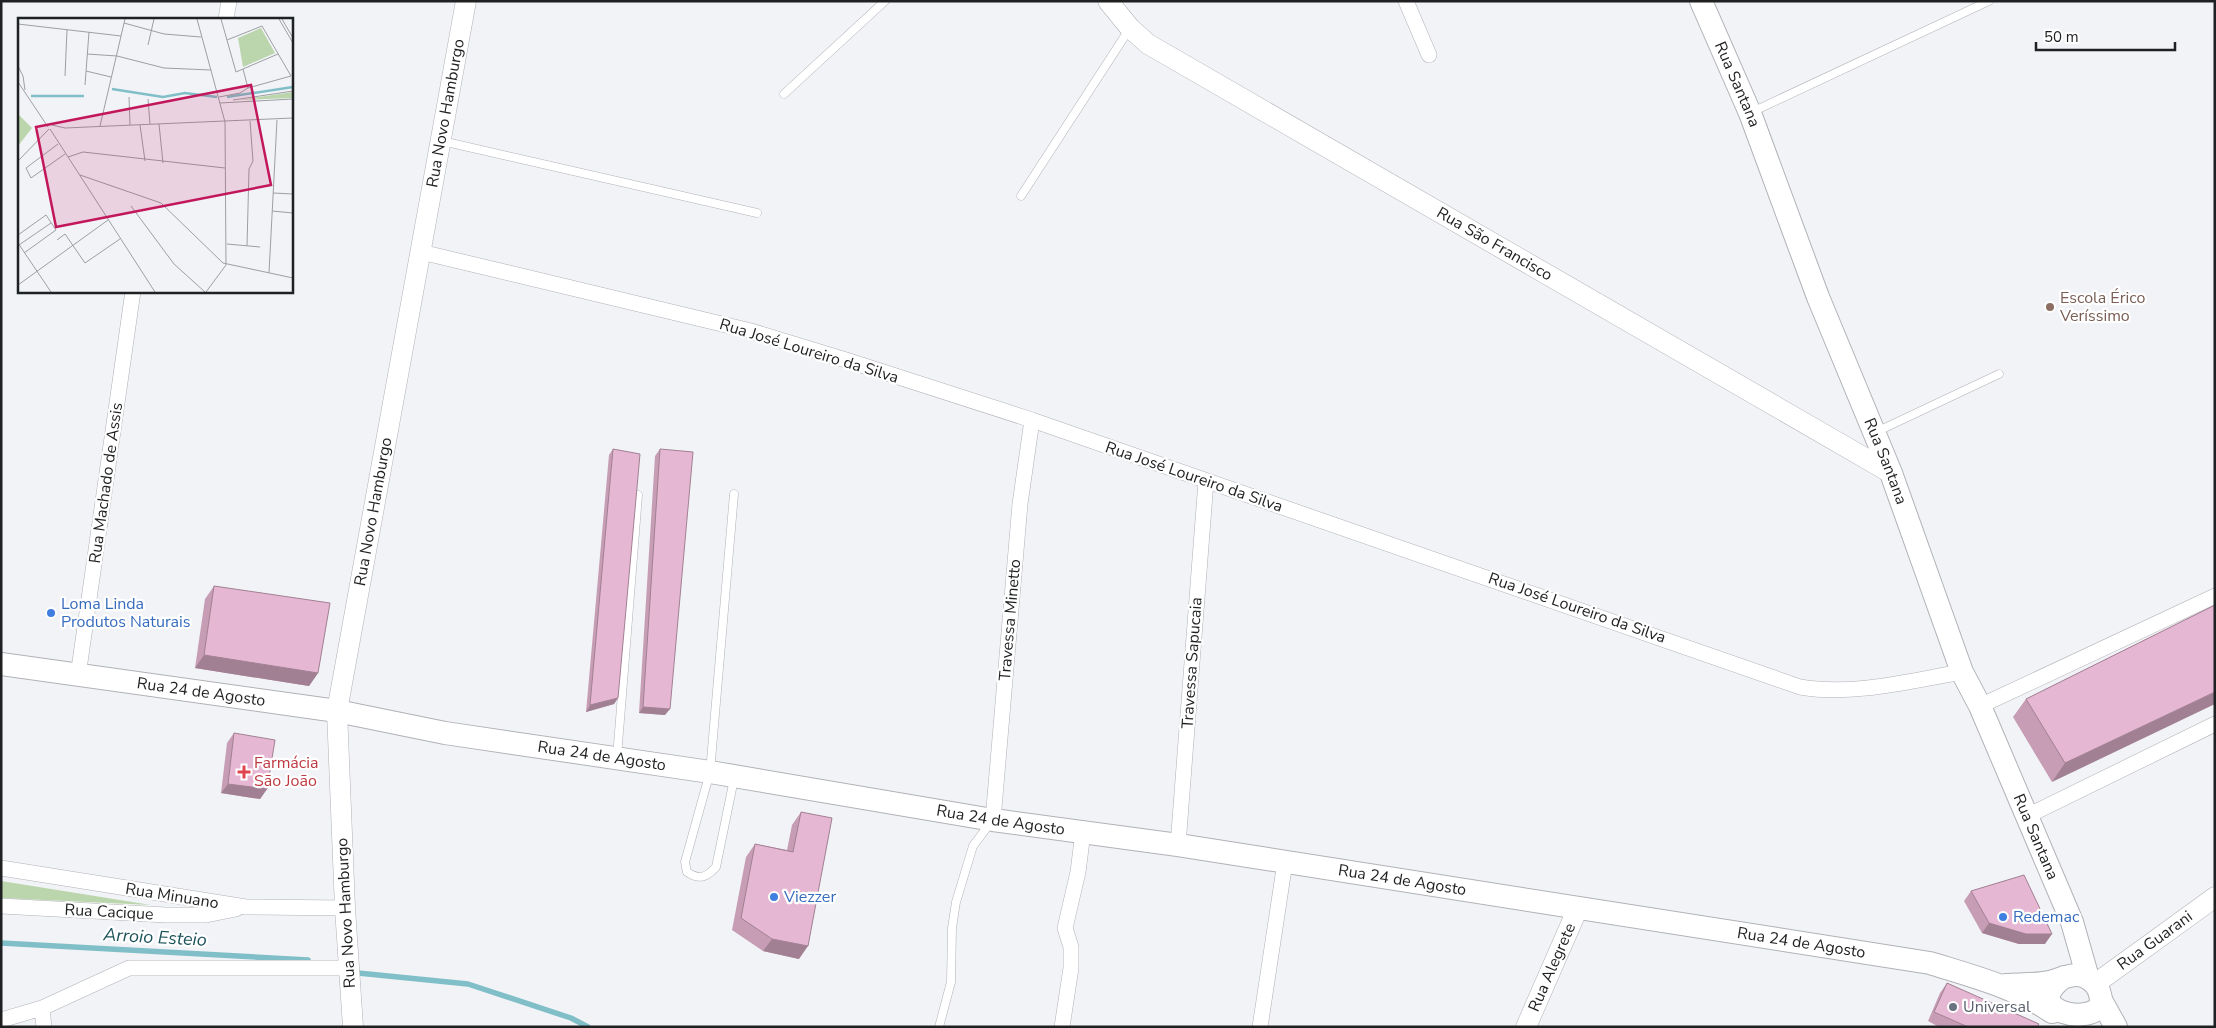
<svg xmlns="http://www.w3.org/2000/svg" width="2216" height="1028" font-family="'Nunito Sans',sans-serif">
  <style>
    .green { fill: #bbd6ad }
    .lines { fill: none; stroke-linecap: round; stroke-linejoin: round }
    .stream { stroke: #80bfc7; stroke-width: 5.5 }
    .service-casing { stroke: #b0b2b6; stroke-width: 9 }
    .minor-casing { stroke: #b0b2b6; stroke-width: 16 }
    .tertiary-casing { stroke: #b0b2b6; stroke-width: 21 }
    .secondary-casing { stroke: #b0b2b6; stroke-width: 24 }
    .service { stroke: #fff; stroke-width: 8 }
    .minor { stroke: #fff; stroke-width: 15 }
    .tertiary { stroke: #fff; stroke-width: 20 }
    .secondary { stroke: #fff; stroke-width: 22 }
    .wall { fill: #c69db5 }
    .shaded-wall { fill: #a18093 }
    .building { fill: #e6b7d2; stroke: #a18093 }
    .education-dot { fill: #8d6e63; stroke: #fff; stroke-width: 2 }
    .shop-dot { fill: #3f7fe0; stroke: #fff; stroke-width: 2 }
    .health-dot { fill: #e0444e; stroke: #fff; stroke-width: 2 }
    .worship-dot { fill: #6b7280; stroke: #fff; stroke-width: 2 }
    .labels { text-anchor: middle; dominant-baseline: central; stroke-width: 4.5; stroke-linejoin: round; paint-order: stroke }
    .street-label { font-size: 16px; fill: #1f2022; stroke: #fff }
    .education-label { font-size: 16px; fill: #785e54; stroke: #fff; text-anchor: start }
    .shop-label { font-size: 16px; fill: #366cbe; stroke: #fff; text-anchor: start }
    .health-label { font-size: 16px; fill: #be3a42; stroke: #fff; text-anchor: start }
    .worship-label { font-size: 16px; fill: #5b616d; stroke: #fff; text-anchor: start }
    .water-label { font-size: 18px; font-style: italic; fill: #1e545b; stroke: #fff }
    .inset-river { fill: none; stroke: #80bfc7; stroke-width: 2.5 }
    .inset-road { fill: none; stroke: #9d9fa2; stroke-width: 1 }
    .view { fill: #c2185b; fill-opacity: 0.15; stroke: #c2185b; stroke-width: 2.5 }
    .inset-edge { fill: none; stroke: #1f2022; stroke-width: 2.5 }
  </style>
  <rect width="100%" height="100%" fill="#f1f3f7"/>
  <path class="green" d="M1 881 151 905 1 898Z"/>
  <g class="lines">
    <path class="stream" d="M1 943 308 960
      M358 973 468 984 571 1018 588 1027"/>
    <g class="service-casing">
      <path id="service" d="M784 94 885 1
        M1752 112 1989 1
        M442 141 757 213
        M1021 196 1130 28
        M1876 432 1999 374
        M617 757 638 495
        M734 779 716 867C706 878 699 880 687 872L685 862 710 772 734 494
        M939 1027 951 982 952 928 956 902 973 846 991 822"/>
    </g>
    <g class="minor-casing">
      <path id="minor" d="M1406 1 1429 55
        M226 19 229 1
        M421 252 751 331 849 361 1032 420 1800 687C1854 696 1909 681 1962 672
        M78 676 133 291
        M1980 706 2215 596
        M2027 816 2215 724
        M993 820 1020 504 1032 420
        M1178 845 1206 481
        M1 868 246 907 345 908
        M1 906 166 915H206L236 909
        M1 1020 42 1008
        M44 1027 42 1008 129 968H348
        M1062 1027 1071 968V947L1065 928 1078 872 1083 832
        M1260 1027 1285 862"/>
    </g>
    <g class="tertiary-casing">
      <g id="tertiary">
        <path id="s1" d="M1108 1 1130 28 1148 44 1891 473"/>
        <path id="s2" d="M2095 984 2215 897"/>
        <path id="s3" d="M353 1027 345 908 337 711 466 1"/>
        <path id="s4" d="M1526 1027 1578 908"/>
      </g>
    </g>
    <g class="secondary-casing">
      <g id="secondary">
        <path id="s5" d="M1701 1 1750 113 1818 297 1891 473 1962 672 1980 706 2072 922 2088 978"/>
        <path id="s6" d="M1 664 337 711 445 733 710 772 993 820 1178 845 1930 963C1972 976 2015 987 2052 1012"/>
        <path d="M2006 985C2020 984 2035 985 2049 982 2062 979 2076 970 2089 979 2097 984 2101 993 2101 1002 2096 1028 2016 1011 2064 977"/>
        <path d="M2101 1000 2116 1027"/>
      </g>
    </g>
    <use href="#service" class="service"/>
    <use href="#minor" class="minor"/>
    <use href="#tertiary" class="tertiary"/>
    <use href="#secondary" class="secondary"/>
  </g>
  <path class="wall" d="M613 449 618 698 614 704 586 712 609 455Z
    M660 449 665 715 639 713 655 456Z
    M214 586 318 673 309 686 195 668 205 599Z
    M2215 605 2052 782 2013 717 2026 699Z
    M234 733 267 789 260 799 221 793 227 743Z
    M801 812 799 959 763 951 732 930 746 857 755 844 787 850 792 825Z
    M1971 891 2045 944H2019L1982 933 1964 901Z
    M1947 983 2037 1027H1939L1928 1021 1940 993Z"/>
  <path class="shaded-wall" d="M204 655 318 673 309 686 195 668Z
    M2215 692V704L2052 782 2065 763Z
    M618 698 614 704 586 712 590 705Z
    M643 707 670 709 665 715 639 713Z
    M228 784 267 789 260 799 221 793Z
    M1989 923 2052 934 2045 944H2019L1982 933Z
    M772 939 808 946 799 959 763 951Z"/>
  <path class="building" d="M613 449 640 454 618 698 590 705Z
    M660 449 693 452 670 709 643 707Z
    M214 586 330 603 318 673 204 655Z
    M2215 605V692L2065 763 2026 699Z
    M234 733 275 740 267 789 228 784Z
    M801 812 832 818 808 946 772 939 741 918 755 844 793 852Z
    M2024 875 2052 934H2026L1989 923 1971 891Z
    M1947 983 2039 1024 2037 1027H1968L1934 1012Z"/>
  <circle class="education-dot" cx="2050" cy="307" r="5"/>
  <g class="shop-dot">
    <circle cx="51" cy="613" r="5"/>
    <circle cx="774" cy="897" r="5"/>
    <circle cx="2003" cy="917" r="5"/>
  </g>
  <path class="health-dot" d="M241.5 764.5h5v5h5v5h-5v5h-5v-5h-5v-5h5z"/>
  <circle class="worship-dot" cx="1953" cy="1007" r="5"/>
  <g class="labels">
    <g class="street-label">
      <text stroke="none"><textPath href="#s5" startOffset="91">Rua Santana</textPath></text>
      <text stroke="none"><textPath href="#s3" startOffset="924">Rua Novo Hamburgo</textPath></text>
      <text stroke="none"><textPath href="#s1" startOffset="459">Rua São Francisco</textPath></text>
      <text transform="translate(809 351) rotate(17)">Rua José Loureiro da Silva</text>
      <text stroke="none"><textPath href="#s5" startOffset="496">Rua Santana</textPath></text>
      <text transform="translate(1194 477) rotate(19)">Rua José Loureiro da Silva</text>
      <text transform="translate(106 483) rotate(-82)">Rua Machado de Assis</text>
      <text stroke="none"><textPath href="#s3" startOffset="519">Rua Novo Hamburgo</textPath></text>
      <text transform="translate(1577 608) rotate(19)">Rua José Loureiro da Silva</text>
      <text transform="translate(1010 620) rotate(-85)">Travessa Minetto</text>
      <text transform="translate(1192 663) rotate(-86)">Travessa Sapucaia</text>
      <text stroke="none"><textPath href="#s6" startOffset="202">Rua 24 de Agosto</textPath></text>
      <text stroke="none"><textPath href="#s6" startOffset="608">Rua 24 de Agosto</textPath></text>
      <text stroke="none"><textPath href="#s6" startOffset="1012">Rua 24 de Agosto</textPath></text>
      <text stroke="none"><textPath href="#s5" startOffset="901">Rua Santana</textPath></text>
      <text stroke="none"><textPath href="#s6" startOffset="1418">Rua 24 de Agosto</textPath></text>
      <text transform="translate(172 896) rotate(9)">Rua Minuano</text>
      <text transform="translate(109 912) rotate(3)">Rua Cacique</text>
      <text transform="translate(346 913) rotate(-93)">Rua Novo Hamburgo</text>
      <text stroke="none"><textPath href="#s2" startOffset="74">Rua Guarani</textPath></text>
      <text stroke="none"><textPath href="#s6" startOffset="1822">Rua 24 de Agosto</textPath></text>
      <text stroke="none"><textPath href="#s4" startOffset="65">Rua Alegrete</textPath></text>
    </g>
    <g class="education-label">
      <text x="2060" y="298">Escola Érico<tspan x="2060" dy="18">Veríssimo</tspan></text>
    </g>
    <g class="shop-label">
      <text x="61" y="604">Loma Linda<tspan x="61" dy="18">Produtos Naturais</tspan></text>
      <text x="784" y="897">Viezzer</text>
      <text x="2013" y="917">Redemac</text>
    </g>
    <g class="health-label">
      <text x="254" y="763">Farmácia<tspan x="254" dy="18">São João</tspan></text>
    </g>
    <g class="worship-label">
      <text x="1963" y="1007">Universal</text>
    </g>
    <g class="water-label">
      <text transform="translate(155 937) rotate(3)">Arroio Esteio</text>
    </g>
  </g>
  <g transform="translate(18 18)">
    <rect width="275" height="275" fill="#f1f3f7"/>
    <path d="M243 10 257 35 225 49 220 20ZM275 74 274 80 221 82Z" fill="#bbd6ad"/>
    <path d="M0 96 14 110 0 128Z" fill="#bbd6ad"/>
    <path class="inset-river" d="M94 71 145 79 167 75 199 79M13 78H66M209 79 275 69"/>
    <path class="inset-road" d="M179 1 207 104 208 247 188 274M203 1 218 54 260 36M261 1 275 25M264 1 275 20M106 5 146 16 183 19M0 6 103 18M209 22 244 8 273 58 230 70M130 27 136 1M69 36 99 38 146 50 193 52M0 48 5 58 7 72M68 53 93 59M47 58 49 12M0 64 30 109M67 67 71 14M111 79 112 107M201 79 222 75 230 70 225 51M130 81 132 106M215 82 275 73M202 85 275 81M141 106 145 145M34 107 47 110 275 100M122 107 127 143M82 108 107 1M32 111 137 274M40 126 8 150 13 160 47 136M50 139 65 134 207 150M0 143 31 111M62 157 143 185 205 245 275 260M255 175 275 176M113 188 156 246 187 274M254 193 275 195M0 217 28 197 38 212 6 235M39 222 47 216 67 245 102 221M0 225 33 274M209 226 242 229M1 227 33 205M229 228 231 151 235 143 232 103M251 255 259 102M0 267 90 202"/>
    <path class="view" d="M233 67 253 167 38 209 18 109Z"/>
    <rect width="275" height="275" class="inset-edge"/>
  </g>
  <rect width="2216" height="1028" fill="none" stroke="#1f2022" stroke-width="5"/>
  <path d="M2036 42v8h139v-8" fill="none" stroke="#1f2022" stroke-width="2.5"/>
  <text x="2044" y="42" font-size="15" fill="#1f2022" stroke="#ffffff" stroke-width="4" paint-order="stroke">50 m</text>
</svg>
